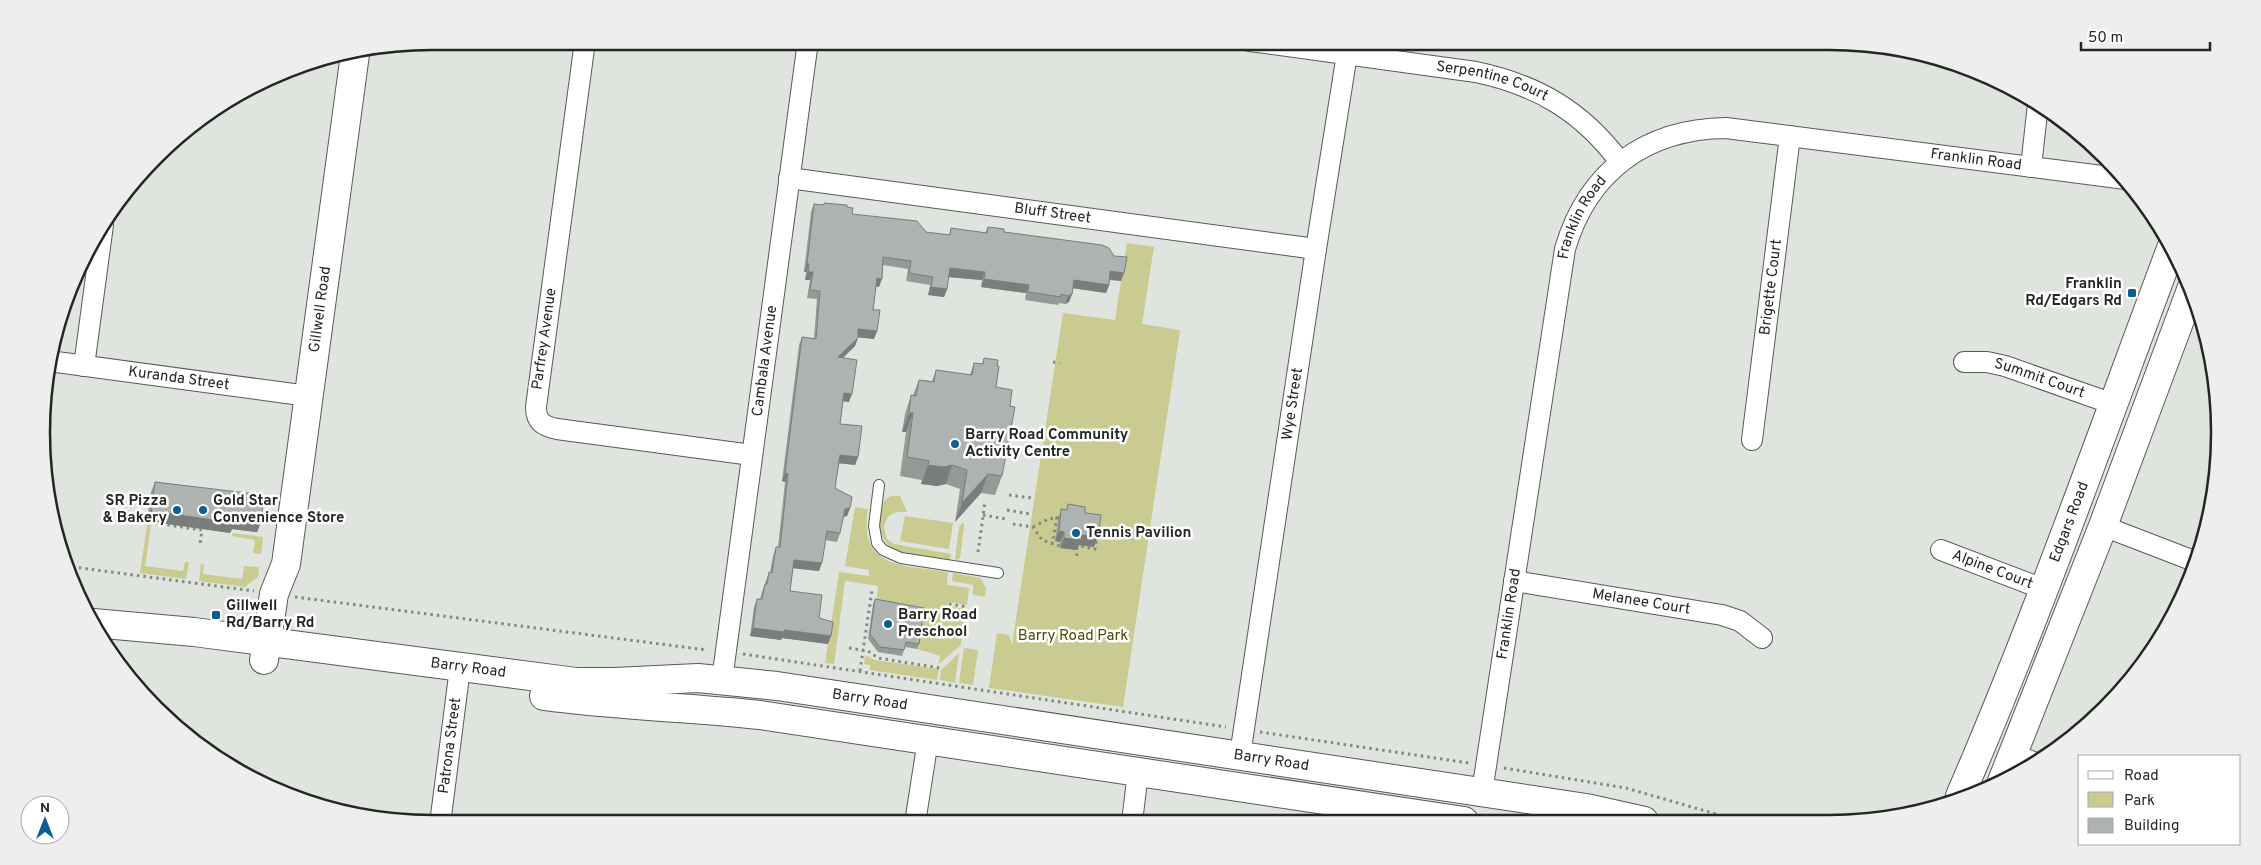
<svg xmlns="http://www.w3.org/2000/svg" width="2261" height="865" font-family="Overpass,sans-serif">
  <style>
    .green { fill: #c9cb90 }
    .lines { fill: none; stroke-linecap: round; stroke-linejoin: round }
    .lane-casing { stroke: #575b58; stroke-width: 12 }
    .street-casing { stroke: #575b58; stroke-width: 22 }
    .secondary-casing { stroke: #575b58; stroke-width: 30 }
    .primary-casing { stroke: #575b58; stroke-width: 30 }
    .path { stroke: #838783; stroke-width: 3; stroke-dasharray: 2.5 4; stroke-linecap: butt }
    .lane { stroke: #fff; stroke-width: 10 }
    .street { stroke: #fff; stroke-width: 20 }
    .secondary { stroke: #fff; stroke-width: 28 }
    .primary { stroke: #fff; stroke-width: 28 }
    .wall { fill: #959a97 }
    .shaded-wall { fill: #797d7b }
    .building { fill: #adb3b0; stroke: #797d7b }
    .poi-dot { fill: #0e5f91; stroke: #fff; stroke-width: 2 }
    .labels { text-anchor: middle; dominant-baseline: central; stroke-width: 5; stroke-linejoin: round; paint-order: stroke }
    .street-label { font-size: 15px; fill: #242624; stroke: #fff }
    .poi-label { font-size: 15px; font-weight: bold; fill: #242624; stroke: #fff; text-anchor: start }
    .park-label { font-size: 15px; fill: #4b4b01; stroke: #fff }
    .rim { fill: none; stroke: #242624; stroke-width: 2.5 }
  </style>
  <rect width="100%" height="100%" fill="#dfe4df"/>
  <path class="green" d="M1127 243 1154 247 1142 324 1180 330 1123 707 989 688 997 633 1009 635 1012 645 1063 313 1115 320Z
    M892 496H900L907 512C894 511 887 514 884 527L887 539 894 544 951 554 950 560C917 555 875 560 880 514 881 506 883 499 892 496Z
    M855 507 868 509C858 569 903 565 948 572L947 585 969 588 967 605 949 602 948 606 965 609 961 645 939 664 940 656 917 649 923 613 876 605 878 586 845 581 834 664 825 663 839 572 869 576V570L845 566Z
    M905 516 953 523 949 549 900 541Z
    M962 523H964V526L960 558 957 560 955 559 959 527Z
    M147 525H151L145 566 183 571 185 562H189L186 579 140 573Z
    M233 533 263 537 261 554 253 553 255 540 232 536Z
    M201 564 204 565 203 574 242 579 244 566 259 567 258 577 245 587 199 581Z
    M953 573 980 578 986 588 985 597 973 595V585L952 581Z
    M964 648 978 650 973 685 959 683Z
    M959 653 955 683 940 680 941 670Z
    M865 655 875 660 939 669 937 680 870 670V665L864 664Z"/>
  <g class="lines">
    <g class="lane-casing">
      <path id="lane" d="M879 485 874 526 877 543 883 550 901 558 998 573"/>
    </g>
    <g class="street-casing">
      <g id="street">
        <path d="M585 41 536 407C536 422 543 426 557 429L752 455"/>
        <path id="s1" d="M1250 41 1476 72C1537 85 1582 111 1620 162"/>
        <path d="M2031 167 2038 104"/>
        <path id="s2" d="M789 178 1316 249"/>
        <path id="s3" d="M49 361 308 396"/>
        <path id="s4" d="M1964 362H1987L2005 366 2113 404"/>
        <path d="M84 366 103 225"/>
        <path id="s5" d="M1752 440 1790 136"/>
        <path d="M2103 526 2194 561"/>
        <path id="s6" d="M1941 550 2043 589"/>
        <path id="s7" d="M1514 581 1722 615 1740 621 1762 638"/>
        <path id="s8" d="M722 680 808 41"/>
        <path d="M2014 754 2033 762"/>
        <path id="s9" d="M1240 755 1316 249 1347 54"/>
        <path id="s10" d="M1482 792 1565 249C1588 171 1646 129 1726 128L2126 179"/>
        <path d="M1132 822 1138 772"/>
        <path d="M915 823 928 740"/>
        <path id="s11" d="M440 824 460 668"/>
      </g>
    </g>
    <g class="secondary-casing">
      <g id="secondary">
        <path id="s12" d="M93 623 194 632 576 682H614L698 678 777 686 1586 808 1644 821"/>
        <path id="s13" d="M264 660 274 594 286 564 355 54"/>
        <path d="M544 696C616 706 688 707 760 715L1464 821"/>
      </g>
    </g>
    <g class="primary-casing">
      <g id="primary">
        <path d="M2001 784 2103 526 2191 290"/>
        <path id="s14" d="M1960 796C2038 616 2103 430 2172 246"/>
      </g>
    </g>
    <path class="path" d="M1053 362 1060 363
      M1009 495 1032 498
      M1007 510 1030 514
      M983 515 1006 519
      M148 522 202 530 200 544
      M1013 524 1033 527 1042 540 1060 546
      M1033 527 1048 519 1063 517
      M1052 545 1057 517
      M978 552 985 502
      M1077 556V548L1080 546 1095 549 1097 538
      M66 566 254 591
      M295 597 707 650
      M949 604 968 607
      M849 648 868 651 878 658 940 668
      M743 654 1226 727
      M860 671 872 590
      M1260 732 1469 763
      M1504 768 1626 788 1740 821"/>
    <use href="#lane" class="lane"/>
    <use href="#street" class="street"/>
    <use href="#secondary" class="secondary"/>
    <use href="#primary" class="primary"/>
  </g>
  <path class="wall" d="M814 204 847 207 852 214 926 232 949 235 951 228 985 233 988 227 1004 232 1121 281 1109 280V285L1106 293 1073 288 1072 294 1069 302 1065 304 1059 303 1058 305 1025 300 1026 293 981 287 982 280 948 277 947 289 944 297 928 295 930 285 906 281 908 269 883 265 879 287H876L873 310 877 331 874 339 858 337 855 346 843 358 849 402 843 401 840 424 858 457 855 465 839 463 835 488 850 508 847 516 843 517 840 533 837 542 825 540 819 571 793 568 790 591 819 618 828 644 782 638 781 640 750 636 754 607 757 599H760L762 592 769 572H770L773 556 776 547H778L785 482 782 481 799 345 802 337 814 338 817 299 807 298 810 280H805L806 272H804L811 212Z
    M984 358 997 366 996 387 1010 406 1002 476 995 495 981 493 955 522 960 489 946 484 937 486 921 484 922 480 900 476 906 432H902L905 414 911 395H913L919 380 932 381 936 370 970 375 974 363 982 364Z
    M155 482 261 522 257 532 232 529 230 533 147 521 151 492Z
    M1068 504 1085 513 1094 547 1079 545 1077 550 1060 548V542L1055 541 1058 520 1061 509 1066 510Z
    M875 599 919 644 917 649 905 647 902 656 878 652 868 639 873 604Z"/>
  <path class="shaded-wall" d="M807 264H809L806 272H804Z
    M950 268 985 272 982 280 947 277Z
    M1110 271 1124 273 1121 281 1108 279Z
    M808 272H813L810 280H805Z
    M877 278 882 279 879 287 874 286Z
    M984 279 1029 285 1026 293 981 287Z
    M1074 280 1109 285 1106 293 1071 288Z
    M931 287 947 289 944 297 928 295Z
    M1072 294 1069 302 1065 304 1068 296Z
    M858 329 877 331 874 339 855 337Z
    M858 338 855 346 835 365 838 357Z
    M844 393 852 394 849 402 841 401Z
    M909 413H913L906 432H902Z
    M840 455 858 457 855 465 837 463Z
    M928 465H952L946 484 937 486 921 484Z
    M785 473 788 474 785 482 782 481Z
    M988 474 981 493 955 522 962 503Z
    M850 508 847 516 842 517 845 509Z
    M151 511 235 519 261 522 257 532 232 529 230 533 147 521Z
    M1059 531 1064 532 1060 542 1055 541Z
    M1082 535 1098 537 1094 547 1079 545 1077 550 1060 548 1064 538Z
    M794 560 822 563 819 571 791 568Z
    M753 628 784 630 831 636 828 644 782 638 781 640 750 636Z"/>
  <path class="building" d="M824 203 847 205V207L853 208 852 214 917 221 926 232 950 235 951 228 987 233 988 227 1004 229V232L1102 245 1109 248 1114 256 1127 257 1124 273 1110 271 1109 285 1074 280 1072 294 1068 296 1061 294V297L1028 292 1029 285 984 279 985 272 950 268 947 289 931 287 933 277 909 273 911 261 883 257 882 279 877 278 873 310H880L877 331 858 329V338L838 357 857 360 852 394 844 393 840 424 862 426 858 457 840 455 835 488 852 497 850 508 845 509 840 533 827 531 822 563 794 560 790 591 822 595 819 618 833 622 831 636 784 630V632L753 628 757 599H762L765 584H767L769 572 772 573 776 547H780L788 474 785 473 802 337 816 339 820 291 810 290 813 272H808L809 264H807L814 204 824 205Z
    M984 358 998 360 997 366H999L996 387 1012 390 1010 406 1015 407 1002 476 988 474 962 503 967 470 952 465 944 467 928 465 929 461 907 457 913 413H909L911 395 916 396 919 380 934 382 936 370 972 375 974 363 983 364Z
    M155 482 264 495 261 522 235 519 234 523 151 511Z
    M1068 504 1085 507V513L1101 515 1098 537 1082 535 1081 540 1064 538V532L1059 531 1061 509 1067 510Z
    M875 599 924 608 919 644 906 642 904 650 880 647 870 634Z"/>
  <g class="poi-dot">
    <rect x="2127" y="288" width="10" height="10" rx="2.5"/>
    <circle cx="955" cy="444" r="5"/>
    <circle cx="177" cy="510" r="5"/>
    <circle cx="203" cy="510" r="5"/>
    <circle cx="1076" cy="533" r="5"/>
    <rect x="211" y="610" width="10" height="10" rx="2.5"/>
    <circle cx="888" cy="624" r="5"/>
  </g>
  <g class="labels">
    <g class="street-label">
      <text stroke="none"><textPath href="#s1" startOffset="246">Serpentine Court</textPath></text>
      <text stroke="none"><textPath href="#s10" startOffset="1019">Franklin Road</textPath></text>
      <text stroke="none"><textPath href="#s2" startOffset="266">Bluff Street</textPath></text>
      <text stroke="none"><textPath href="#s10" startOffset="585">Franklin Road</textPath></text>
      <text stroke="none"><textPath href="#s5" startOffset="154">Brigette Court</textPath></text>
      <text stroke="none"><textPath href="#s13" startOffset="356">Gillwell Road</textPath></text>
      <text transform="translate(545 339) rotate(-82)">Parfrey Avenue</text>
      <text stroke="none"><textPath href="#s8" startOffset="322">Cambala Avenue</textPath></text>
      <text stroke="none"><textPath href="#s3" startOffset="131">Kuranda Street</textPath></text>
      <text stroke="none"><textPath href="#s4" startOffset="78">Summit Court</textPath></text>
      <text stroke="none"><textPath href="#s9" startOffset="355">Wye Street</textPath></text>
      <text stroke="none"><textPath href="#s14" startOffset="295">Edgars Road</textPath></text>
      <text stroke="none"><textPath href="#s6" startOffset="55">Alpine Court</textPath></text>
      <text stroke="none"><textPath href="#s7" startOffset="129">Melanee Court</textPath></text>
      <text stroke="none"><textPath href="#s10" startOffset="180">Franklin Road</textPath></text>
      <text stroke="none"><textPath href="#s12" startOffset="378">Barry Road</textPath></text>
      <text stroke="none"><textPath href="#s12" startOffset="782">Barry Road</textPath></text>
      <text stroke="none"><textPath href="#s11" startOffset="79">Patrona Street</textPath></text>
      <text stroke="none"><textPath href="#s12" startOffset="1188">Barry Road</textPath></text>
    </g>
    <g class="poi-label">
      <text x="2122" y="284" text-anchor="end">Franklin<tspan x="2122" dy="17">Rd/Edgars Rd</tspan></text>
      <text x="965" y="435">Barry Road Community<tspan x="965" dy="17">Activity Centre</tspan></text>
      <text x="167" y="501" text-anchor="end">SR Pizza<tspan x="167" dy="17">&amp; Bakery</tspan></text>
      <text x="213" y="501">Gold Star<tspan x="213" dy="17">Convenience Store</tspan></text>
      <text x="1086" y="533">Tennis Pavilion</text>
      <text x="226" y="606">Gillwell<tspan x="226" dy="17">Rd/Barry Rd</tspan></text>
      <text x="898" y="615">Barry Road<tspan x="898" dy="17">Preschool</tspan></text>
    </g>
    <g class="park-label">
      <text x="1073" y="636">Barry Road Park</text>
    </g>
  </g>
  <path d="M0 0H2261V865H0ZM432 50H1829A382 382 0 0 1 2211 432V433A382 382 0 0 1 1829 815H432A382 382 0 0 1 50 433V432A382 382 0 0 1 432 50Z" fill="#edeeed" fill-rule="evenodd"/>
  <path class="rim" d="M432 50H1829A382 382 0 0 1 2211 432V433A382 382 0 0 1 1829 815H432A382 382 0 0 1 50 433V432A382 382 0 0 1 432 50Z"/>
  <rect x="2078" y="755" width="162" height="90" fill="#ffffff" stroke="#a7a8a7"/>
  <rect x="2088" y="771" width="25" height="8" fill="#ffffff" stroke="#a7a8a7"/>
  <text x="2124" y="780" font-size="15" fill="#242624">Road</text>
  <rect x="2088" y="792" width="25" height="15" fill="#c9cb90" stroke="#a7a8a7"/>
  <text x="2124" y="805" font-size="15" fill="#242624">Park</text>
  <rect x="2088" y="818" width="25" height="15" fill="#adb3b0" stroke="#a7a8a7"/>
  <text x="2124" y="830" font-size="15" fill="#242624">Building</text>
  <g transform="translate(45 820)"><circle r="24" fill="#ffffff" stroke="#a7a8a7"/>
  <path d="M0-4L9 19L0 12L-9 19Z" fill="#0e5f91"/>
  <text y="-8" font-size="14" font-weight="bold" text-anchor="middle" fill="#242624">N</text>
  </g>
  <path d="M2081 42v8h129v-8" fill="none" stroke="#242624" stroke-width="2.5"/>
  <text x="2088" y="42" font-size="15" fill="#242624" stroke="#ffffff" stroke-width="4" paint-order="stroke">50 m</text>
</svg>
